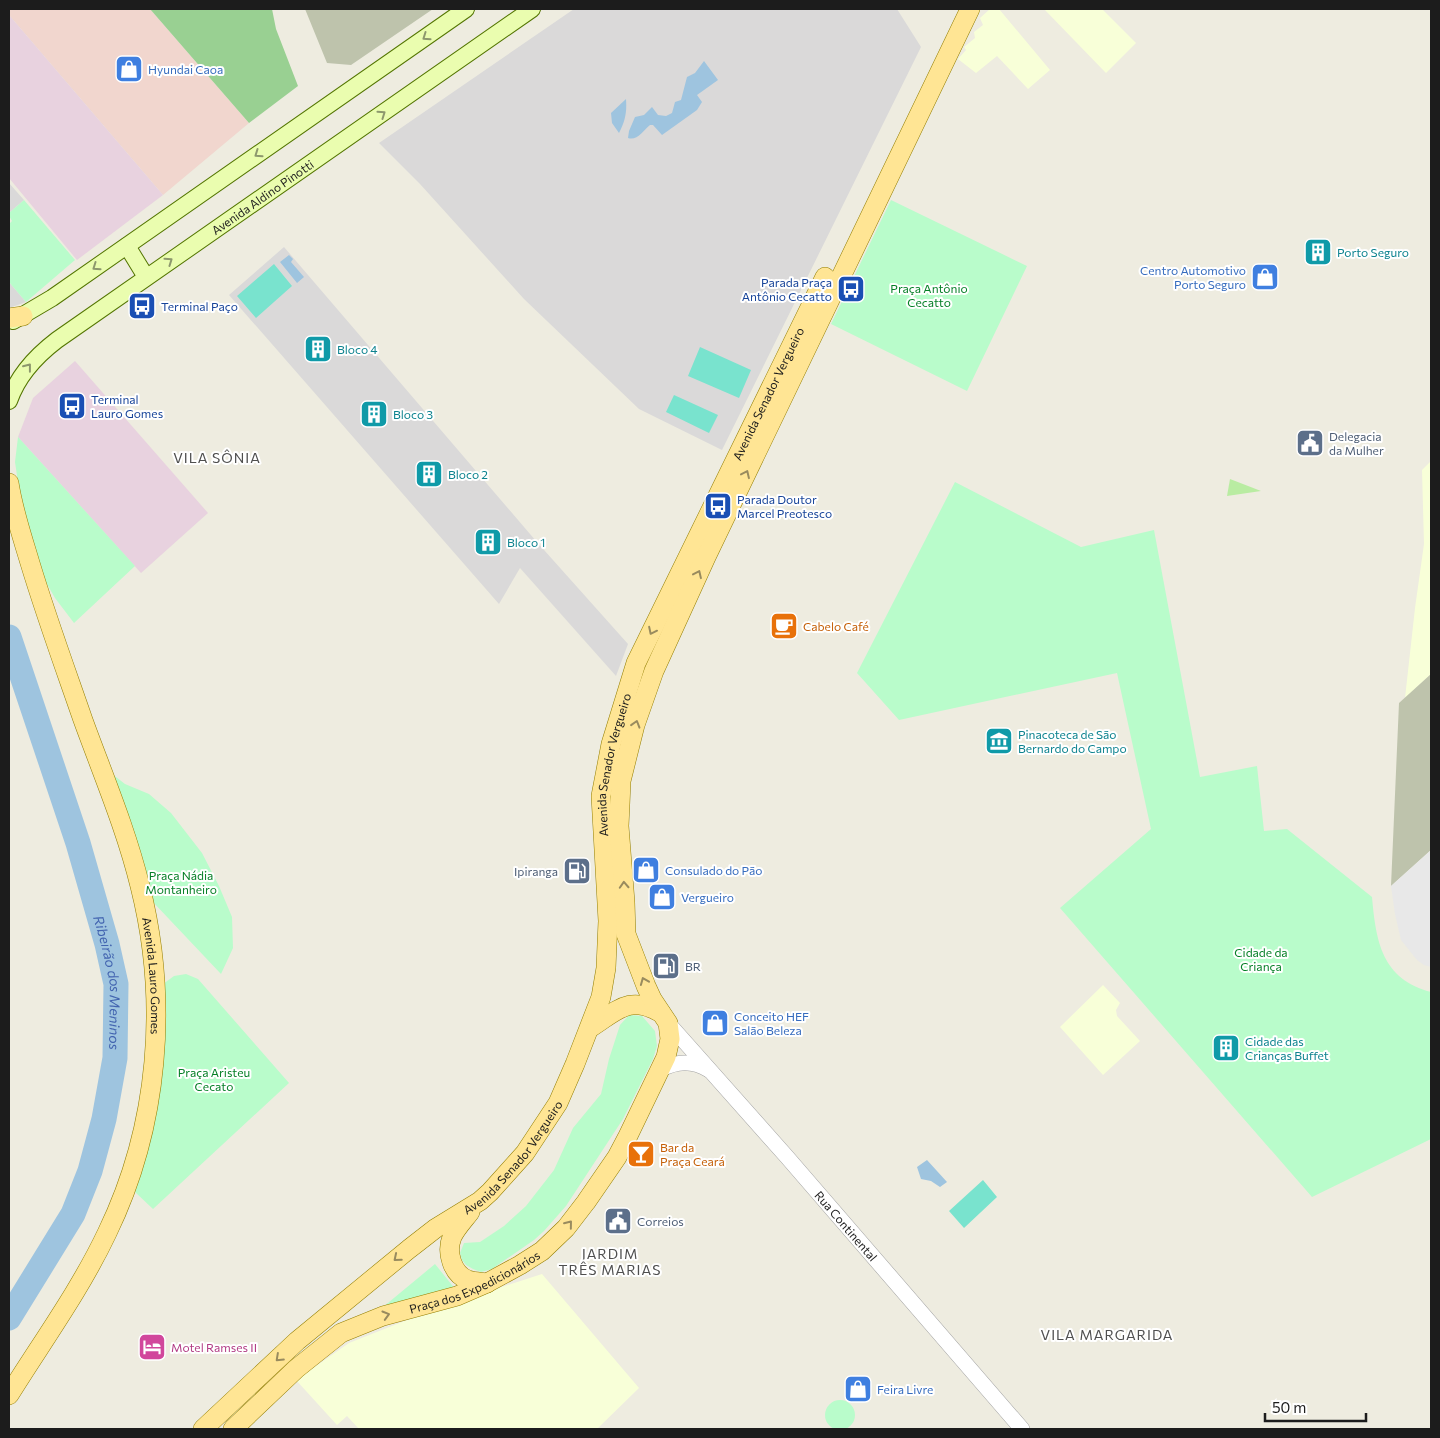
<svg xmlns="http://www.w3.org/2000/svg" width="1440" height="1438" font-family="Commissioner,sans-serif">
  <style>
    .residential { fill: #dad9d9 }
    .commercial { fill: #f1d6ce }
    .industrial { fill: #e8d2df }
    .education { fill: #f8ffd8 }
    .construction { fill: #bec3ac }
    .grass { fill: #b9eca2 }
    .forest { fill: #99d092 }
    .park { fill: #b9fccb }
    .pitch { fill: #79e3ce }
    .parking { fill: #e8e8e8 }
    .water { fill: #9ec4df }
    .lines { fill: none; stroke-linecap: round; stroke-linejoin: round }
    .river { stroke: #9ec4df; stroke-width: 25 }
    .tertiary-casing { stroke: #a3a3a3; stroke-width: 16 }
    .secondary-casing { stroke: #537500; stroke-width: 18 }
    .primary-casing { stroke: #937e00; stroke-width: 20 }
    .tertiary { stroke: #fff; stroke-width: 15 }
    .secondary { stroke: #eafdaf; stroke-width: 16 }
    .primary { stroke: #ffe594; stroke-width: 19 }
    .oneway { stroke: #8d986d }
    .oneway2 { stroke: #998b5e }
    .labels { text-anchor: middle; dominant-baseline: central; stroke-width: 4; stroke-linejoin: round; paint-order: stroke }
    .shop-label { font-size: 12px; fill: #366cbe; stroke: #fff; text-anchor: start }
    .street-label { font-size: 12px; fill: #1c1c1c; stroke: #fff }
    .culture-label { font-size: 12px; fill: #0d838f; stroke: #fff; text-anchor: start }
    .transit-label { font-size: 12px; fill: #164399; stroke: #fff; text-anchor: start }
    .park-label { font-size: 12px; fill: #057f26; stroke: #fff }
    .service-label { font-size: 12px; fill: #4e5e75; stroke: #fff; text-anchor: start }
    .food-label { font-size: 12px; fill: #c56008; stroke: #fff; text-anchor: start }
    .hotel-label { font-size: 12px; fill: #b23c85; stroke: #fff; text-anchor: start }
    .neighbourhood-label { font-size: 14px; letter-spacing: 1px; fill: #4f4f4f; stroke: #fff }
    .water-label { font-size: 14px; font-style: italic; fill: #4365b0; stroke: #fff }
  </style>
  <rect width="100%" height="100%" fill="#eeece0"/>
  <path class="residential" d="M574 9H897L921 47 722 450 639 409 524 299 420 184 379 143Z
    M9 183 24 200 9 213Z
    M284 247 536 541 628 644 616 676 520 568 499 604 229 295Z
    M9 282 26 302 9 308Z"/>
  <path class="commercial" d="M9 9H150L249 123 163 195 9 15Z"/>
  <path class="industrial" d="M9 15 163 195 77 260 9 178Z
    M75 361 208 513 141 573 18 437 33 398Z"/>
  <path class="education" d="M990 9H999L1050 70 1028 89 997 56 976 73 958 59 966 50 964 47 975 38 974 32 983 25 980 18Z
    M1044 9H1102L1136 43 1106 73Z
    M1431 461V674L1405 698 1415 608 1424 544 1422 470Z
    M1103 985 1120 1003 1116 1010 1117 1016 1140 1041 1103 1075 1060 1027Z
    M542 1274 639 1388 597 1429H359L347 1416 337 1425 296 1380 349 1343 440 1307Z"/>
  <path class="construction" d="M305 9H433L351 65 327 63Z
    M1431 674V850L1391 886 1399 703Z"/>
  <path class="grass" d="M1230 479 1261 491 1227 496Z"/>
  <path class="forest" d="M150 9H272L276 29 298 86 249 123Z"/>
  <path class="park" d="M24 200 75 260 26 302 9 282V224L12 221 9 216V213Z
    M891 200 1027 266 967 391 831 324Z
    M18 437 135 566 74 623 55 598 40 572 21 503 15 462Z
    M955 482 1081 547 1154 530 1200 777 1257 766 1264 831 1287 829 1372 897C1376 942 1382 979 1431 992V1139L1312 1197 1060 908 1151 829 1117 673 899 720 857 673Z
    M107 770 125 784 149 794 171 813 202 853 219 886 232 917 233 948 221 974 152 901Z
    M186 974 198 979 289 1083 153 1209 135 1192 143 1168 152 1125 164 1049 163 984 174 976Z
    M629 1015 642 1016 655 1031 657 1046 653 1059 623 1119 566 1206 544 1231 534 1240 492 1269 481 1272 473 1269 466 1265 462 1260 460 1253 464 1243 480 1242 504 1226 526 1206 554 1170 573 1128 601 1094 609 1059 620 1025Z
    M435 1264 456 1290 377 1312Z
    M825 1415a15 15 0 1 1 30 0a15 15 0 1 1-30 0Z"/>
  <path class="pitch" d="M274 264 292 286 256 318 237 296Z
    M700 347 751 370 739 398 688 376Z
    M674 395 718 415 709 433 666 412Z
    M983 1180 997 1197 964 1228 949 1211Z"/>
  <path class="parking" d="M1431 850V967L1424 965 1417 960 1401 940 1395 914 1391 886Z"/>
  <path class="water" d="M704 61 718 80 697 95 702 102 697 110 662 135 653 125H650C643 131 637 141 628 138L629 131 635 117 644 115 652 107 658 115 666 116 672 113 675 102 681 100 687 77 695 73Z
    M626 99C627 113 625 121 619 133L612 123 611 113Z
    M289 255 293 259 291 262 304 277 297 283 280 262Z
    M927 1160 947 1182 940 1187 931 1181 921 1179 917 1167Z"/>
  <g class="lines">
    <path class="river" id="s1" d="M9 637 78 843 107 944 116 984 115 1058 104 1119 90 1171 73 1214 9 1318"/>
    <g class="tertiary-casing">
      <g id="tertiary">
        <path id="s2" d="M668 1023 787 1157 1022 1429"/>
        <path d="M660 1070C677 1061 692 1060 709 1070"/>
      </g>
    </g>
    <g class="secondary-casing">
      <g id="secondary">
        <path d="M127 246 146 277"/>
        <path d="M13 321 52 298 466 9"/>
        <path id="s3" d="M9 401C18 375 36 356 57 340L532 9"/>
      </g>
    </g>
    <g class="primary-casing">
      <g id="primary">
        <path d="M9 318 23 316"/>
        <path id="s4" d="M9 483C13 510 22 536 30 563 46 616 65 668 83 720 103 775 126 829 140 886 169 1001 159 1126 107 1233 80 1290 42 1342 9 1395"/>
        <path d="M590 1028C617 1011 629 994 661 1013"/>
        <path d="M470 1212C464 1220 456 1228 452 1237 446 1252 452 1274 468 1280 474 1282 481 1282 487 1283"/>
        <path id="s5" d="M203 1429 297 1341 409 1249 436 1228 480 1201 490 1192 525 1153 558 1103 575 1064 601 997 606 968 608 921 601 796 611 744 636 663 825 277"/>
        <path id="s6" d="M233 1429 296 1369 341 1333 383 1316 457 1296 487 1283 520 1265 542 1251 566 1228 586 1202 617 1157 627 1138 666 1057 670 1039 668 1023 652 999 646 986 626 934 625 902 619 826 620 805 621 781 635 725 654 671 706 557 970 9"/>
      </g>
    </g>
    <use href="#tertiary" class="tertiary"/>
    <use href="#secondary" class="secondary"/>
    <use href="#primary" class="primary"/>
  </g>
  <defs><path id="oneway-chevron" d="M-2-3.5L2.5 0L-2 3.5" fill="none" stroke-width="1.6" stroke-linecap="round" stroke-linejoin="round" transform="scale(1.25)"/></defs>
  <g class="oneway">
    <use href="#oneway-chevron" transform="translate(426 37) rotate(145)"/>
    <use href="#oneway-chevron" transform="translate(382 114) rotate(-35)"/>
    <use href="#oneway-chevron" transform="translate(258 154) rotate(145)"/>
    <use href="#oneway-chevron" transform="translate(169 261) rotate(-35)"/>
    <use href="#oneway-chevron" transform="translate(96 267) rotate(145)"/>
    <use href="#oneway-chevron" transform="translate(28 367) rotate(-52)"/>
  </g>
  <g class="oneway2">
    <use href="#oneway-chevron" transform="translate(746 474) rotate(-65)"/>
    <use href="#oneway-chevron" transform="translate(698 574) rotate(-65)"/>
    <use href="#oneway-chevron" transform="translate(652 631) rotate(116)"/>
    <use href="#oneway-chevron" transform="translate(636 724) rotate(-73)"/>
    <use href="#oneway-chevron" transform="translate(624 885) rotate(-93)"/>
    <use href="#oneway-chevron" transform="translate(644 981) rotate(-112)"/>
    <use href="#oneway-chevron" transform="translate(569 1224) rotate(-51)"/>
    <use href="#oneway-chevron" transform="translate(397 1258) rotate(140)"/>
    <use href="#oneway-chevron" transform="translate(386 1315) rotate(-16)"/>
    <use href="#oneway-chevron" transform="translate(279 1358) rotate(137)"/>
  </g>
  <defs>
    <g id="shop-square" transform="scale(1.4375)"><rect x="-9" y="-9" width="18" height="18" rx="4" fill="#3f7fe0" stroke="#fff"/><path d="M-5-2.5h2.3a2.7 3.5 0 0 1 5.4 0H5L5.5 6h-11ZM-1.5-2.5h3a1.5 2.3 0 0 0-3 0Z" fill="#fff"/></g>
    <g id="building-square" transform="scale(1.4375)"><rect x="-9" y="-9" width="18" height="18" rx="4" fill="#0f9aa8" stroke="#fff"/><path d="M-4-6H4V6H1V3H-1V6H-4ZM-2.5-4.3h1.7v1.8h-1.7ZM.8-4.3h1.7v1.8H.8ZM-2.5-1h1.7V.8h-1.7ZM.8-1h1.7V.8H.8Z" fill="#fff"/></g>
    <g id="bus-square" transform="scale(1.4375)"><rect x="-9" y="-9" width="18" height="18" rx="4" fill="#1a4fb4" stroke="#fff"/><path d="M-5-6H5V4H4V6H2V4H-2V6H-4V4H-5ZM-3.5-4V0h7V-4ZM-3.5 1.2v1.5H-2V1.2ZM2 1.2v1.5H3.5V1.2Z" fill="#fff"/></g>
    <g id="civic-square" transform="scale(1.4375)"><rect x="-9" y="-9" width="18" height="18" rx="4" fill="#5c6f8a" stroke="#fff"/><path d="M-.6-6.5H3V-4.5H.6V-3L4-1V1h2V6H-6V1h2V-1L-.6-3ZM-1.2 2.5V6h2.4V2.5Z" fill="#fff"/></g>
    <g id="cafe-square" transform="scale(1.4375)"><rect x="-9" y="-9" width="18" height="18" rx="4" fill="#e8710a" stroke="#fff"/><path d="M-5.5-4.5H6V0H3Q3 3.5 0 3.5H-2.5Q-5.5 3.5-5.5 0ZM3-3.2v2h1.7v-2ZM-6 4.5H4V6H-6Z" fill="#fff"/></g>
    <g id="museum-square" transform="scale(1.4375)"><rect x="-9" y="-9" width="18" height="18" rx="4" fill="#0f9aa8" stroke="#fff"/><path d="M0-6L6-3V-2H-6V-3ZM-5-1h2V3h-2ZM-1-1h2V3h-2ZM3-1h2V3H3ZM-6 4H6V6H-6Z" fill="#fff"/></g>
    <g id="fuel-square" transform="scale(1.4375)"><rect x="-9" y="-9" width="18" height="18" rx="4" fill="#5c6f8a" stroke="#fff"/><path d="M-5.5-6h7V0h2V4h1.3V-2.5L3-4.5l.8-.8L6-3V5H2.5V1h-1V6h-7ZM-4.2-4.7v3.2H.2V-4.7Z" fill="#fff"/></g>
    <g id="bar-square" transform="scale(1.4375)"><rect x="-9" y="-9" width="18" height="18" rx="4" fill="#e8710a" stroke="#fff"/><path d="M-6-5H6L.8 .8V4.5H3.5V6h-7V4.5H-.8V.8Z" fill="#fff"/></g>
    <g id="hotel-square" transform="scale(1.4375)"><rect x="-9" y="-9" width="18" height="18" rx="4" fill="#d1479c" stroke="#fff"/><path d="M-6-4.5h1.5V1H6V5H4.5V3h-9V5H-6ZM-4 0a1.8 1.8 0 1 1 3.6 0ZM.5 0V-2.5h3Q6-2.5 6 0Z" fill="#fff"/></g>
  </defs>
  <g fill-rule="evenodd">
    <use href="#shop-square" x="129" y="69"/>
    <use href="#building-square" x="1318" y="252"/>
    <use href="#shop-square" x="1265" y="277"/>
    <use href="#bus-square" x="851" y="289"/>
    <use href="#bus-square" x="142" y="306"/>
    <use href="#building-square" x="318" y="349"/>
    <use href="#bus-square" x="72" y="406"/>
    <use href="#building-square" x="374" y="414"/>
    <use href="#civic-square" x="1310" y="443"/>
    <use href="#building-square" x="429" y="474"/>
    <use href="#bus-square" x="718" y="506"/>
    <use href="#building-square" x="488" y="542"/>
    <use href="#cafe-square" x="784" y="626"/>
    <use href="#museum-square" x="999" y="741"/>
    <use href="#shop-square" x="646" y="870"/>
    <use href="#fuel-square" x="577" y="871"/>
    <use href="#shop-square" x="662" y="897"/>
    <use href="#fuel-square" x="666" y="966"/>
    <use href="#shop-square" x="715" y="1023"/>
    <use href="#building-square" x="1226" y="1048"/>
    <use href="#bar-square" x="641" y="1154"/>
    <use href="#civic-square" x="618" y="1221"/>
    <use href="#hotel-square" x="152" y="1347"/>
    <use href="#shop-square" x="858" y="1389"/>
  </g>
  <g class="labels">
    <g class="shop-label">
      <text x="148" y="69">Hyundai Caoa</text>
      <text x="1246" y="270" text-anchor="end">Centro Automotivo<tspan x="1246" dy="14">Porto Seguro</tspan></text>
      <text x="665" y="870">Consulado do Pão</text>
      <text x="681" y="897">Vergueiro</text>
      <text x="734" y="1016">Conceito HEF<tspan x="734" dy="14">Salão Beleza</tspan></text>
      <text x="877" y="1389">Feira Livre</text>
    </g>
    <g class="street-label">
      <text stroke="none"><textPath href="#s3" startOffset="329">Avenida Aldino Pinotti</textPath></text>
      <text stroke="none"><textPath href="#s5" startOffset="1239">Avenida Senador Vergueiro</textPath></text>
      <text stroke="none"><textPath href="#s5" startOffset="834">Avenida Senador Vergueiro</textPath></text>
      <text stroke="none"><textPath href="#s4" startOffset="515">Avenida Lauro Gomes</textPath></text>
      <text stroke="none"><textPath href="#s5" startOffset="414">Avenida Senador Vergueiro</textPath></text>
      <text stroke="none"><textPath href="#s2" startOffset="270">Rua Continental</textPath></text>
      <text stroke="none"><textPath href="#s6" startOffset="288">Praça dos Expedicionários</textPath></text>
    </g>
    <g class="culture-label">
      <text x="1337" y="252">Porto Seguro</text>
      <text x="337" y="349">Bloco 4</text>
      <text x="393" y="414">Bloco 3</text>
      <text x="448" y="474">Bloco 2</text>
      <text x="507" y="542">Bloco 1</text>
      <text x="1018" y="734">Pinacoteca de São<tspan x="1018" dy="14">Bernardo do Campo</tspan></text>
      <text x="1245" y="1041">Cidade das<tspan x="1245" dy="14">Crianças Buffet</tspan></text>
    </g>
    <g class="transit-label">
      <text x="832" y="282" text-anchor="end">Parada Praça<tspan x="832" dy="14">Antônio Cecatto</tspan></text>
      <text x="161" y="306">Terminal Paço</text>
      <text x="91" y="399">Terminal<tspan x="91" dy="14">Lauro Gomes</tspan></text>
      <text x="737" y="499">Parada Doutor<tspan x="737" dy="14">Marcel Preotesco</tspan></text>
    </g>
    <g class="park-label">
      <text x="929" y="288">Praça Antônio<tspan x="929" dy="14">Cecatto</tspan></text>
      <text x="181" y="875">Praça Nádia<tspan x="181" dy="14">Montanheiro</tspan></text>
      <text x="1261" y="952">Cidade da<tspan x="1261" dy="14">Criança</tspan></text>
      <text x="214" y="1072">Praça Aristeu<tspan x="214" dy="14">Cecato</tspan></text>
    </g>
    <g class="service-label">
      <text x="1329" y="436">Delegacia<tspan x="1329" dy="14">da Mulher</tspan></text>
      <text x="558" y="871" text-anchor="end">Ipiranga</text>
      <text x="685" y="966">BR</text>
      <text x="637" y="1221">Correios</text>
    </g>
    <g class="food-label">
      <text x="803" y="626">Cabelo Café</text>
      <text x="660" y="1147">Bar da<tspan x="660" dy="14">Praça Ceará</tspan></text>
    </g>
    <g class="hotel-label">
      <text x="171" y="1347">Motel Ramses II</text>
    </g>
    <g class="neighbourhood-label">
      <text x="217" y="457">VILA SÔNIA</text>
      <text x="610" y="1253">JARDIM<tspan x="610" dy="16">TRÊS MARIAS</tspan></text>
      <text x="1107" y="1334">VILA MARGARIDA</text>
    </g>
    <g class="water-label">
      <text stroke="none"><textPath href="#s1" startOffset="361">Ribeirão dos Meninos</textPath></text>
    </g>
  </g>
  <rect width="1440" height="1438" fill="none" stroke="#1c1c1c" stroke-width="20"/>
  <path d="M1265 1413v8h101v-8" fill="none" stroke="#1c1c1c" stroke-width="2.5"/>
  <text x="1272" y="1413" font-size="15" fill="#1c1c1c" stroke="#ffffff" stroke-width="4" paint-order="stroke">50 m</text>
</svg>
